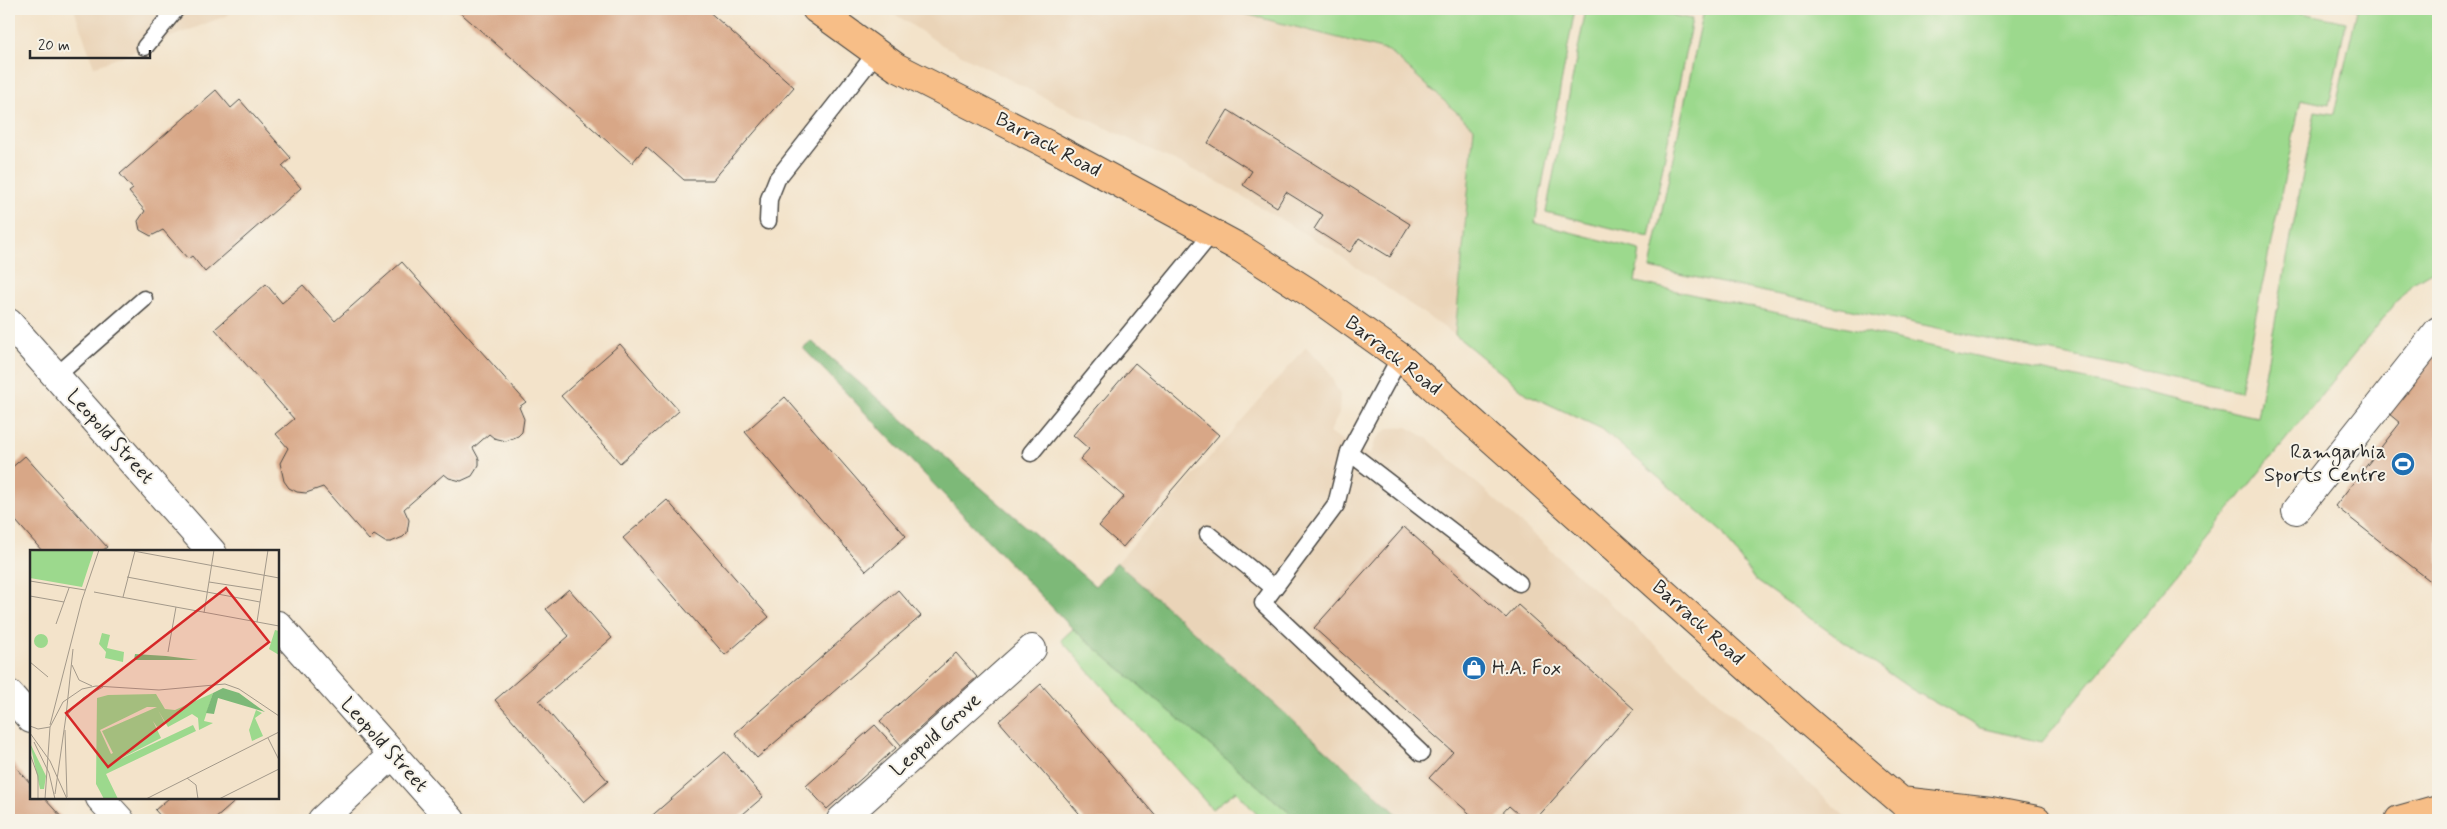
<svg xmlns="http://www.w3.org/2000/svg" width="2447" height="829" font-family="Mynerve,sans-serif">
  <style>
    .built { fill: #ead4b8 }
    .green { fill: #9cd98d; stroke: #64825c }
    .forest { fill: #7db978; stroke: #547252 }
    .building { fill: #d8a787 }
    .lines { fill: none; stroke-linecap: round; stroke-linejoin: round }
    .lane-casing { stroke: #494743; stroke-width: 19 }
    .street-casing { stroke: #494743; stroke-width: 30 }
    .primary-casing { stroke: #494743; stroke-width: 30 }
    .lane { stroke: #fff; stroke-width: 16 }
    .street { stroke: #fff; stroke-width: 28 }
    .primary { stroke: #f7be87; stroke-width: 28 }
    .labels { text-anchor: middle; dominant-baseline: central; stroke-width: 4; stroke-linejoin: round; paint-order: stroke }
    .street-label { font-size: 20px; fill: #2b2b2b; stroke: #f7f3e8 }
    .poi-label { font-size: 20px; fill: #2b2b2b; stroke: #f7f3e8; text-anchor: end }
    .inset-road { fill: none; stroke: #a3998a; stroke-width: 1 }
    .view { fill: #d62828; fill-opacity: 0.15; stroke: #d62828; stroke-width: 2.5 }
    .inset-edge { fill: none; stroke: #2b2b2b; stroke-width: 2.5 }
  </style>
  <rect width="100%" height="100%" fill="#f7f3e8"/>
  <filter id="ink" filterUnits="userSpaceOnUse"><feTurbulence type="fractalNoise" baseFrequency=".02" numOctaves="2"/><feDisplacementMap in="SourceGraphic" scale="10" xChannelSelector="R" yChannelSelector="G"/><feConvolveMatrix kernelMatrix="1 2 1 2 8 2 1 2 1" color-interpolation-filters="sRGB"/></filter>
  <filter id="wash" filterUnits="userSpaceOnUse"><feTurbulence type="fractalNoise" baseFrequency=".0096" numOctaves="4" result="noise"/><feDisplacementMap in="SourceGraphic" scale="20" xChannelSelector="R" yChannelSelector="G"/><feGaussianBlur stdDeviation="1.12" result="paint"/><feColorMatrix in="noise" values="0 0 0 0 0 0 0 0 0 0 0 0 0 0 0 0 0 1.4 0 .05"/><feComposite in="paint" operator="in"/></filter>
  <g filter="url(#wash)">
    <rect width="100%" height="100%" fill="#f3e3ca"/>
    <path class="built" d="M74 9H233L228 15 94 67Z
      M887 9H1226L1389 51 1474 128 1455 335 1330 249 1222 184 1067 109 942 45Z
      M1306 347 1326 367 1340 395 1339 414 1329 433 1370 455 1376 439 1389 428 1407 427 1427 438 1849 820H1404L1117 563Z"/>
    <path class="green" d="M1226 9H1575L1535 223 1640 250 1635 282 2257 417 2315 111 2334 114 2357 10 2354 9H2438V268L2411 284 2042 742 1980 728 1911 689 1754 579 1722 532 1602 429 1527 394 1455 335 1474 128 1389 51Z
      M1586 9H1641L1692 19 1649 237 1546 212Z
      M1704 9H2284L2346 22 2329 105 2301 99 2240 391 1650 268Z
      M1073 629 1298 820H1262L1236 791 1212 809 1061 640Z"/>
    <path class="forest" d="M811 341 1095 586 1117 563 1404 820H1298L1073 629 803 348Z"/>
    <g id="blocks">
      <path class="building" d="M456 9H706L794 87 713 180H684L646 146 632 163Z
        M216 90 231 108 240 100 291 158 282 166 301 188 205 272 192 256 188 259 163 230 151 236 140 230 138 221 145 211 129 192 133 189 120 174Z
        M1228 110 1410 224 1390 257 1359 238 1350 252 1314 229 1323 215 1286 192 1277 207 1243 185 1252 171 1208 143Z
        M402 262 526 402 519 407 524 419 522 432 518 436 506 441 494 438 489 434 473 448 479 459V465L472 476 461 481 449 478 444 474 404 509 409 520 407 533 403 537 391 542H385L374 535 369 540 323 487 306 493 297 492 289 488 284 481 280 463 288 448 276 434 294 419 215 329 266 284 282 303 303 285 335 321Z
        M620 344 679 411 620 463 561 396Z
        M2438 349V587L2335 506 2400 423 2382 408Z
        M1135 363 1219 435 1123 547 1099 526 1124 497 1080 459 1089 449 1073 435Z
        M785 397 906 536 866 571 745 432Z
        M25 456 107 547 101 552H43L9 513V470Z
        M667 500 769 617 725 655 623 538Z
        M1404 527 1506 618 1518 605 1634 709 1535 820H1525L1509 806 1496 820H1477L1429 778 1453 752 1314 628Z
        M569 589 612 638 539 701 608 781 584 802 495 700 569 636 546 609Z
        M898 590 921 616 757 758 735 733Z
        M956 653 977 677 901 745 880 721Z
        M1041 684 1103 755 1159 820H1085L999 721Z
        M875 725 896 748 827 809 806 786Z
        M725 752 763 797 736 820H647Z
        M9 759 31 784V798H44L64 820H9Z
        M169 798H239L214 820H164L155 810Z"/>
    </g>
  </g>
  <g filter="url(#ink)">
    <use href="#blocks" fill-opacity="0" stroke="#494743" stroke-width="1"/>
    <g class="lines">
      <g class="lane-casing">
        <path id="lane" d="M145 47 176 9
          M768 221 769 199 777 179 876 53
          M1400 357 1349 452 1336 505 1263 603 1421 753
          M56 376 144 299
          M1349 452 1519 583
          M1031 453 1212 233
          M1208 534 1274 588"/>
      </g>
      <g class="street-casing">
        <path id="street" d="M9 323 212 552
          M2296 510 2438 331
          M278 625 451 820
          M9 694 31 719
          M100 798 120 820
          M322 820 393 754
          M841 820 1032 649"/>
      </g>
      <g class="primary-casing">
        <path id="primary" d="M816 9 896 67 1047 144 1240 248 1313 295 1400 357 1805 719 1901 801 1920 820
          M1901 801 1991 811 2037 820
          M2399 820 2438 809"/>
      </g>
      <use href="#lane" class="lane"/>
      <use href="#street" class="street"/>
      <use href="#primary" class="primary"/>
    </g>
  </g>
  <defs>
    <g id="stadium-disc" transform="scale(1.25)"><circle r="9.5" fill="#1f6fb2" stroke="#f7f3e8"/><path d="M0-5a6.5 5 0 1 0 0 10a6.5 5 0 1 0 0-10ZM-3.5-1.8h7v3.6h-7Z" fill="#fff"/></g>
    <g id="shop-disc" transform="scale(1.25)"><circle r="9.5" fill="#1f6fb2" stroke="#f7f3e8"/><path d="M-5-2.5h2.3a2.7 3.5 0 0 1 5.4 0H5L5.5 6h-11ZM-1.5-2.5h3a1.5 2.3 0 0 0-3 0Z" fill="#fff"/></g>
  </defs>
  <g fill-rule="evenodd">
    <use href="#stadium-disc" x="2403" y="464"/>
    <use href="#shop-disc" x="1474" y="668"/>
  </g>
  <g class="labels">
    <g class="street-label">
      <text transform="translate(1048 145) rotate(28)">Barrack Road</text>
      <text transform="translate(1393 356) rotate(38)">Barrack Road</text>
      <text transform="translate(110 437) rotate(48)">Leopold Street</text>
      <text transform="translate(1698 623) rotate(42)">Barrack Road</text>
      <text transform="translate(936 735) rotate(-42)">Leopold Grove</text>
      <text transform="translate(384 745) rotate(48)">Leopold Street</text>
    </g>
    <g class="poi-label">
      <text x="2386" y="452">Ramgarhia<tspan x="2386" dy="23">Sports Centre</tspan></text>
      <text x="1492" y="668" text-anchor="start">H.A. Fox</text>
    </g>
  </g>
  <g transform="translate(30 550)">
    <rect width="249" height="249" fill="#f3e3ca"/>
    <path d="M0 0H64L52 37 0 28ZM245 80 249 81V105L239 99ZM72 83 80 85 77 98 94 102 93 112 75 108 76 102 69 94ZM4 91a7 7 0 1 1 14 0a7 7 0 1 1-14 0ZM183 143 174 171 183 173 169 180 168 168 162 164 138 177 128 160 135 173 127 177 123 171 131 188 84 212 163 175 166 181 76 224 88 249H74L66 234 67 148 78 145 126 144 135 159 145 160ZM117 157H127L72 181 83 203 81 204 70 180ZM226 160 232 163 225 168 233 186 222 191 219 180ZM0 193 16 226 14 239H10Z" fill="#9cd98d" fill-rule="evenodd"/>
    <path d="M105 104 136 106 168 110H104ZM193 138 209 143 235 162 188 148 184 164 176 163 183 143Z" fill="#7db978"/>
    <path class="inset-road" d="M98 0 249 28M97 27 230 52M0 31 55 40M179 32 231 40M64 42 249 76M0 46 34 52M93 47 105 1M174 63 184 0M227 72 238 0M26 74 39 38M138 102 146 57M0 112 18 127M42 115 49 130 62 136M36 166 43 99M20 175 52 50 69 0M0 176 8 179 20 177M35 180 37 247M0 183 20 211 37 249M238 188 249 210M4 192 19 223 25 249M0 204 8 226V249M157 228 166 235 168 249M25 244 36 166 53 148 73 137M15 249 20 177 33 152 52 139 66 136 129 140 195 134 209 139 249 166M116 249 249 182M189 249 249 219"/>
    <path class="view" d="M196 38 239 92 78 217 36 163Z"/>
    <rect width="249" height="249" class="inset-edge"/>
  </g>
  <rect width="2447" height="829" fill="none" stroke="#f7f3e8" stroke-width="30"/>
  <path d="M30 50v8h120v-8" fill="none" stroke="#2b2b2b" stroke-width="2.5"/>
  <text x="38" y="50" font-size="15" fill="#2b2b2b" stroke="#f7f3e8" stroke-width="4" paint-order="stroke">20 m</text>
</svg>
